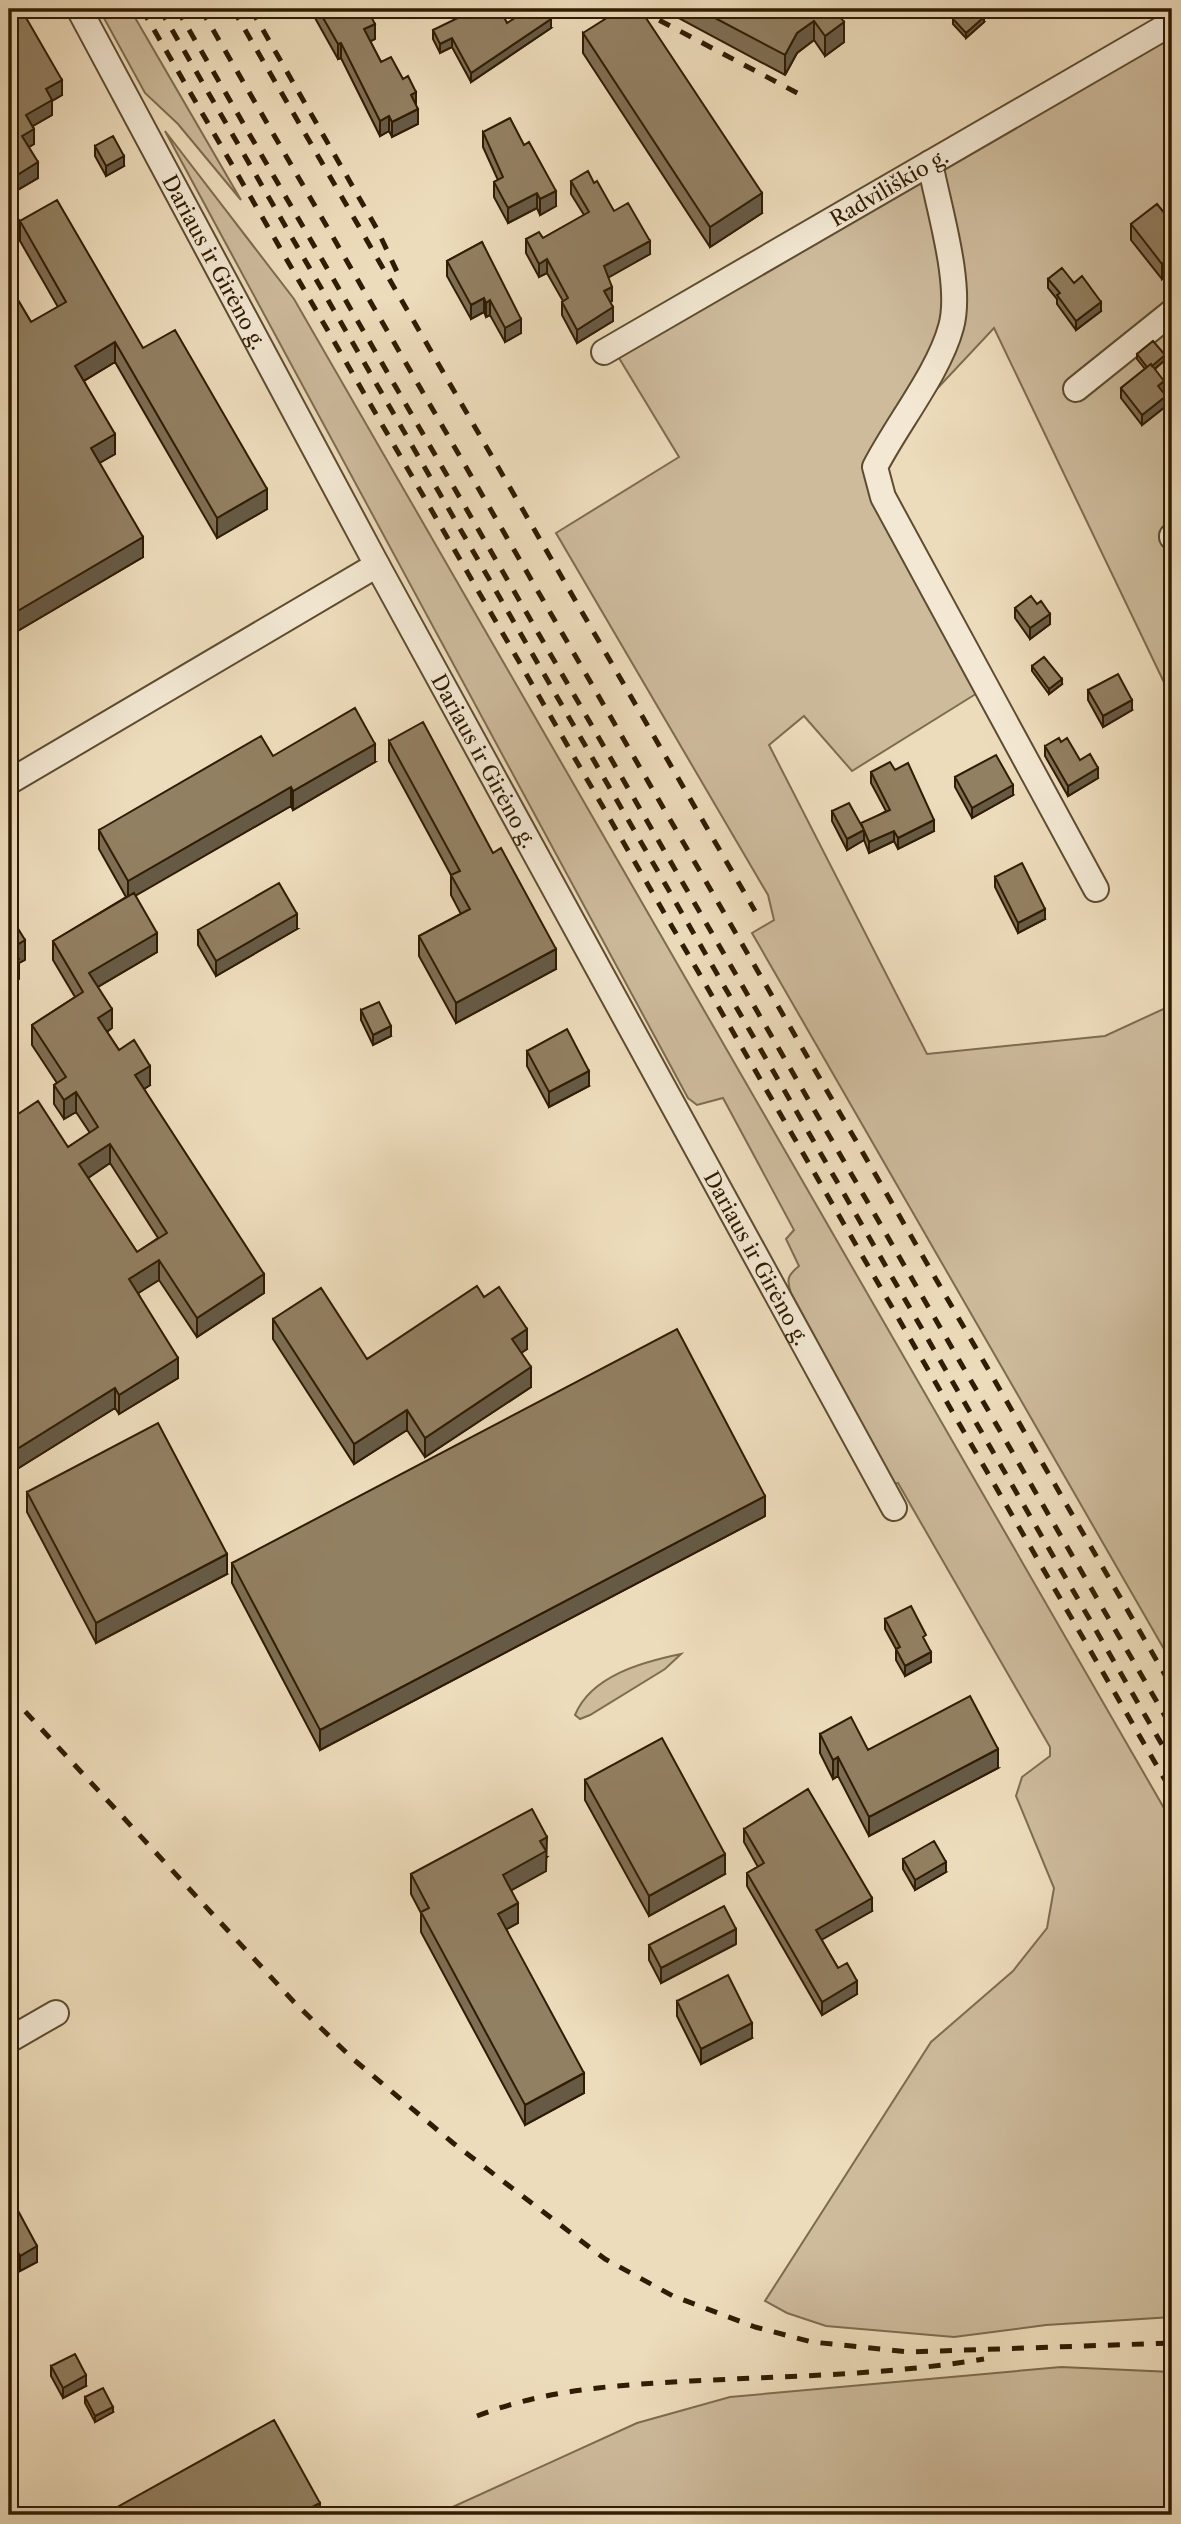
<svg xmlns="http://www.w3.org/2000/svg" width="1181" height="2524" font-family="'Libre Caslon Text',serif">
  <style>
    .green { fill: #cdbb9c; stroke: #7e6c4f; stroke-width: 2 }
    .lines { fill: none; stroke-linecap: round; stroke-linejoin: round }
    .minor-casing { stroke: #5e4c30; stroke-width: 28 }
    .minor { stroke: #f3e8d3; stroke-width: 24 }
    .rail { stroke: #2f1c02; stroke-width: 5; stroke-dasharray: 12 12; stroke-linecap: butt }
    .wall { fill: #7e6e54; stroke: #2f1c02; stroke-width: 2; fill-rule: evenodd }
    .shaded-wall { fill: #665a45; stroke: #2f1c02; stroke-width: 2 }
    .building { fill: #928062; stroke: #2f1c02; stroke-width: 2; fill-rule: evenodd }
    .labels { text-anchor: middle; dominant-baseline: central; stroke-width: 5; stroke-linejoin: round; paint-order: stroke }
    .street-label { font-size: 21px; fill: #2f1c02; stroke: #f3e8d3 }
  </style>
  <rect width="100%" height="100%" fill="#eddcbb"/>
  <filter id="stains"><feTurbulence type="fractalNoise" baseFrequency=".00286" numOctaves="4"/><feColorMatrix values="0 0 0 0 .2 0 0 0 0 .09 0 0 0 0 .02 0 0 0 .5 -.17"/></filter>
  <radialGradient id="worn" r=".72"><stop offset=".6" stop-color="#630" stop-opacity="0"/><stop offset="1" stop-color="#630" stop-opacity=".3"/></radialGradient>
  <path class="green" d="M99 9H130L241 200 178 124 145 93Z
    M1172 35V699L994 328 918 409 869 490 979 692 852 771 804 716 769 745 927 1054 1105 1036 1172 1005V1663L752 933 774 920 768 895 556 533 679 457 616 353Z
    M165 131 294 299 1172 1822V2317L1046 2325 954 2337 826 2326 787 2313 765 2301 931 2042 1013 1971 1047 1928 1054 1888 1016 1796 1022 1777 1050 1756V1747L898 1483 894 1484 791 1293C786 1279 788 1275 799 1266L786 1239 794 1230 723 1098 697 1105 688 1098Z
    M681 1654 665 1669 590 1715 580 1719 575 1715C591 1676 642 1662 681 1654Z
    M1061 2367 1172 2372V2515H435L637 2423 730 2397Z"/>
  <g class="lines">
    <g class="minor-casing">
      <g id="minor">
        <path id="s1" d="M79 9 377 565 894 1508"/>
        <path d="M930 163C938 206 963 285 951 327 939 372 897 424 875 467L883 497 1096 889"/>
        <path id="s2" d="M604 352 1172 23"/>
        <path d="M1076 389 1172 312"/>
        <path d="M1172 537V536"/>
        <path d="M9 782 377 565"/>
        <path d="M9 2040 56 2013"/>
      </g>
    </g>
    <use href="#minor" class="minor"/>
    <path class="rail" d="M142 9 1172 1792
      M160 9 1172 1762
      M177 9 1172 1728
      M201 9 1172 1687
      M233 9 755 911
      M251 9 377 229 400 278
      M638 9 803 96
      M9 1694 294 2002 353 2059 453 2143 605 2259 673 2296 755 2327 812 2342 909 2352 1172 2343
      M477 2416C546 2389 618 2385 691 2381 789 2376 887 2375 984 2359"/>
  </g>
  <path class="wall" d="M9 9 62 95 52 101V115L32 126 34 144 29 147 38 178 14 192 9 183Z
    M310 9H367L375 39 370 41 381 62 416 106 418 124 392 137 389 131 380 136 341 58 338 59Z
    M671 9H834L844 42 825 56 814 40 797 53 785 75 671 14Z
    M953 19 984 22 966 38 953 24Z
    M507 23 551 28 471 82 452 47 440 53 433 39V30Z
    M583 33 762 213 710 247 583 53Z
    M483 132 556 206 540 215 537 208 508 223 494 197V182L498 180 483 147Z
    M95 146 124 166 106 176 95 156Z
    M571 181 594 183 614 211 650 254 608 277 612 301 610 302 613 321 577 343 562 315V302L563 301 547 273 539 277 526 253V239L543 238 584 215 571 194Z
    M1172 218V277L1169 273 1162 279 1131 240V224L1170 220Z
    M20 221 143 348 267 509 217 538 115 362 84 381 115 454 99 463 143 557 9 636V285L31 322 58 307 20 241Z
    M482 242 521 333 505 342 490 315 486 317 484 312 471 319 447 276V261Z
    M1048 279 1101 311 1076 330 1057 304V299L1048 288Z
    M1137 354 1165 360 1155 369 1164 391 1163 392 1166 406 1142 425 1121 398V388L1145 369 1137 359Z
    M1037 604 1050 624 1030 639 1015 618V608Z
    M1032 666 1062 684 1049 694 1032 671Z
    M1088 690 1132 710 1103 727 1088 700Z
    M389 741 556 969 456 1023 419 956V936L461 914 451 895V875L389 761Z
    M1045 746 1080 760 1098 778 1068 796 1045 756Z
    M273 756 375 762 293 810 291 806 135 895 157 952 98 987 112 1028 107 1032 119 1050 150 1085 144 1089 264 1293 197 1337 159 1280 138 1293 178 1378 119 1414 115 1408 9 1474V1120L68 1147 90 1133 76 1112 64 1119 54 1104V1085L57 1083 32 1045V1025L75 997 53 960V941L126 897 99 849V830ZM110 1163 158 1238 137 1252 88 1178Z
    M895 770 934 831 898 849 894 841 869 853 864 840 847 850 832 821V811L861 825 886 811 871 783V772Z
    M955 777 1013 795 972 818 955 787Z
    M995 877 1045 919 1018 933 995 887Z
    M297 929 216 976 198 945V930Z
    M361 1010 391 1036 373 1045 361 1020Z
    M527 1051 589 1086 549 1107 527 1066Z
    M484 1297 527 1349 521 1353 531 1387 425 1457 407 1430 354 1464 273 1339V1319L367 1359Z
    M27 1492 227 1574 96 1643 27 1512Z
    M765 1516 320 1750 232 1583V1563Z
    M885 1619 926 1644 931 1662 905 1676 896 1660V1649L885 1629Z
    M820 1734 868 1750 998 1768 869 1836 838 1776 833 1779 820 1753Z
    M585 1780 725 1874 649 1916 585 1800Z
    M744 1829 872 1911 821 1939 838 1968 857 1994 822 2015 747 1886V1873L758 1867 744 1842Z
    M547 1857 546 1858V1871L511 1890 518 1923 506 1929 584 2093 525 2125 421 1932V1913L411 1894V1874Z
    M903 1859 946 1872 915 1890 903 1869Z
    M736 1944 661 1983 649 1960V1945Z
    M677 2001 752 2038 701 2064 677 2016Z
    M9 2194 37 2262 20 2271 9 2250Z
    M51 2366 86 2386 63 2398 51 2376Z
    M85 2397 113 2412 95 2422 85 2403Z"/>
  <path class="shaded-wall" d="M984 17V22L966 38V33Z
    M551 19V28L471 82V73Z
    M814 21V40L797 53 785 75V55L797 33Z
    M844 22V42L825 56V36Z
    M375 24V39L364 45V29Z
    M452 38V47L440 53V44Z
    M341 43V58L338 59V44Z
    M62 80V95L52 101V115L26 130V115L46 89Z
    M416 92V107L411 95Z
    M418 109V124L392 137V122Z
    M389 116V131L380 136V121Z
    M34 129V144L22 151V136Z
    M124 156V166L106 176V166Z
    M38 162V178L14 192V177Z
    M556 191V206L540 215V199Z
    M537 193V208L508 223V208Z
    M762 193V213L710 247V227Z
    M650 241V254L604 280V266Z
    M1169 258V273L1162 279V264Z
    M547 259V273L539 277V264Z
    M612 287V301L604 305V291Z
    M484 298V312L471 319V305Z
    M490 300V315L486 317V303Z
    M1101 302V311L1076 330V321Z
    M613 307V321L577 343V330Z
    M521 319V333L505 342V328Z
    M115 342V362L75 386V366Z
    M1165 355V360L1148 374V369Z
    M1164 381V391L1158 396V386Z
    M1166 396V406L1142 425V415Z
    M115 434V454L91 468V448Z
    M267 489V509L217 538V518Z
    M143 537V557L9 636V616Z
    M1050 614V624L1030 639V628Z
    M1062 679V684L1049 694V689Z
    M1132 700V710L1103 727V716Z
    M375 744V762L293 810V791Z
    M1098 768V778L1068 796V786Z
    M1013 785V795L972 818V808Z
    M291 787V806L128 900V881Z
    M934 820V831L898 849V838Z
    M864 830V840L847 850V839Z
    M894 831V841L869 853V842Z
    M1045 909V919L1018 933V923Z
    M297 914V929L216 976V961Z
    M157 933V952L89 992V973Z
    M25 940V960L19 963V979L9 985V966L12 948Z
    M556 949V969L456 1023V1003Z
    M112 1009V1028L98 1037V1018Z
    M391 1026V1036L373 1045V1035Z
    M150 1066V1085L135 1095V1075Z
    M589 1071V1086L549 1107V1092Z
    M76 1092V1112L64 1119V1100Z
    M110 1144V1163L79 1184V1164Z
    M159 1260V1280L129 1299V1279Z
    M264 1274V1293L197 1337V1318Z
    M527 1329V1349L512 1359V1339Z
    M178 1358V1378L119 1414V1395Z
    M531 1367V1387L425 1457V1438Z
    M115 1388V1408L9 1474V1454Z
    M407 1410V1430L354 1464V1444Z
    M765 1496V1516L320 1750V1730Z
    M227 1554V1574L96 1643V1623Z
    M931 1652V1662L905 1676V1666Z
    M998 1749V1768L869 1836V1817Z
    M838 1757V1776L833 1779V1760Z
    M547 1837 546 1871 503 1895V1875L540 1841Z
    M725 1854V1874L649 1916V1896Z
    M946 1862V1872L915 1890V1880Z
    M872 1898V1911L816 1943V1930Z
    M518 1903V1923L498 1934V1914Z
    M736 1929V1944L661 1983V1968Z
    M857 1981V1994L822 2015V2002Z
    M752 2023V2038L701 2064V2049Z
    M584 2073V2093L525 2125V2105Z
    M37 2246V2262L20 2271V2256Z
    M86 2375V2386L63 2398V2388Z
    M113 2407V2412L95 2422V2416Z
    M320 2503V2515H297Z"/>
  <path class="building" d="M9 9H21L62 80 46 89 52 100 26 115 34 129 22 136 38 162 14 177 9 168Z
    M318 9H367L375 24 364 29 381 62 391 57 403 79 408 76 416 92 411 95 418 109 392 122 389 116 380 121 341 43 338 44Z
    M476 9H500L507 23 529 9H545L551 19 471 73 452 38 440 44 433 30Z
    M621 9H640L762 193 710 227 583 33Z
    M698 9H834L844 22 825 36 814 21 797 33 785 55Z
    M963 9H976L984 17 966 33 953 19Z
    M510 118 524 145 529 142 556 191 540 199 537 193 508 208 494 182 503 177 483 132Z
    M113 136 124 156 106 166 95 146Z
    M588 171 594 183 597 181 614 211 628 203 650 241 604 266 612 287 604 291 613 307 577 330 562 302 568 298 547 259 539 264 526 239 539 232 543 238 589 212 571 181Z
    M57 200 143 348 175 330 267 489 217 518 115 342 75 366 115 434 91 448 143 537 9 616V285L31 322 66 302 20 221Z
    M1157 204 1170 220 1172 218V262L1169 258 1162 264 1131 224Z
    M482 242 521 319 505 328 490 300 486 303 484 298 471 305 447 261Z
    M1062 268 1074 283 1082 276 1101 302 1076 321 1057 295 1060 293 1048 279Z
    M1153 341 1165 355 1152 366 1151 364 1147 367 1137 354Z
    M1151 364 1164 381 1158 386 1166 396 1142 415 1121 388Z
    M1031 596 1037 604 1041 601 1050 614 1030 628 1015 608Z
    M1044 657 1062 679 1049 689 1032 666Z
    M1118 674 1132 700 1103 716 1088 690Z
    M355 708 375 744 293 791 291 787 128 881 99 830 261 736 273 756Z
    M423 722 493 853 501 848 556 949 456 1003 419 936 470 909 451 875 460 871 389 741Z
    M1059 738 1061 742 1067 738 1080 760 1090 754 1098 768 1068 786 1045 746Z
    M996 755 1013 785 972 808 955 777Z
    M890 762 895 770 908 763 934 820 898 838 894 831 869 842 861 823 890 810 871 772Z
    M849 803 864 830 847 839 832 811Z
    M1022 863 1045 909 1018 923 995 877Z
    M279 883 297 914 216 961 198 930Z
    M134 893 157 933 89 973 112 1009 98 1018 119 1050 134 1040 150 1066 135 1075 264 1274 197 1318 159 1260 129 1279 178 1358 119 1395 115 1388 9 1454V1379L12 1378 9 1373V1120L38 1101 68 1147 98 1127 76 1092 64 1100 54 1085 66 1077 32 1025 83 992 53 941ZM110 1144 167 1233 137 1252 79 1164Z
    M9 914 25 940 12 948 19 959 9 966Z
    M379 1002 391 1026 373 1035 361 1010Z
    M567 1029 589 1071 549 1092 527 1051Z
    M477 1286 484 1297 499 1287 527 1329 512 1339 531 1367 425 1438 407 1410 354 1444 273 1319 321 1288 367 1359Z
    M677 1329 765 1496 320 1730 232 1563Z
    M158 1423 227 1554 96 1623 27 1492Z
    M911 1606 926 1635 923 1637 931 1652 905 1666 896 1649 900 1647 885 1619Z
    M970 1696 998 1749 869 1817 838 1757 833 1760 820 1734 851 1717 868 1750Z
    M662 1738 725 1854 649 1896 585 1780Z
    M808 1789 872 1898 816 1930 838 1968 847 1963 857 1981 822 2002 747 1873 764 1863 744 1829Z
    M532 1809 547 1837 540 1841 546 1851 503 1875 518 1903 498 1914 584 2073 525 2105 421 1912 429 1908 411 1874Z
    M934 1841 946 1862 915 1880 903 1859Z
    M724 1906 736 1929 661 1968 649 1945Z
    M728 1975 752 2023 701 2049 677 2001Z
    M9 2194 37 2246 20 2256 9 2235Z
    M75 2354 86 2375 63 2388 51 2366Z
    M103 2388 113 2407 95 2416 85 2397Z
    M274 2420 320 2503 297 2515H103Z"/>
  <g class="labels">
    <g class="street-label">
      <text stroke="none"><textPath href="#s2" startOffset="329">Radviliškio g.</textPath></text>
      <text stroke="none"><textPath href="#s1" startOffset="287">Dariaus ir Girėno g.</textPath></text>
      <text stroke="none"><textPath href="#s1" startOffset="854">Dariaus ir Girėno g.</textPath></text>
      <text stroke="none"><textPath href="#s1" startOffset="1421">Dariaus ir Girėno g.</textPath></text>
    </g>
  </g>
  <rect width="1181" height="2524" fill="none" stroke="#eddcbb" stroke-width="35"/>
  <rect x="10" y="10" width="1160" height="2503" fill="none" stroke="#2f1c02" stroke-width="3.5"/>
  <rect x="18" y="18" width="1146" height="2489" fill="none" stroke="#2f1c02" stroke-width="2"/>
  <rect width="100%" height="100%" filter="url(#stains)"/>
  <rect width="100%" height="100%" fill="url(#worn)"/>
</svg>
